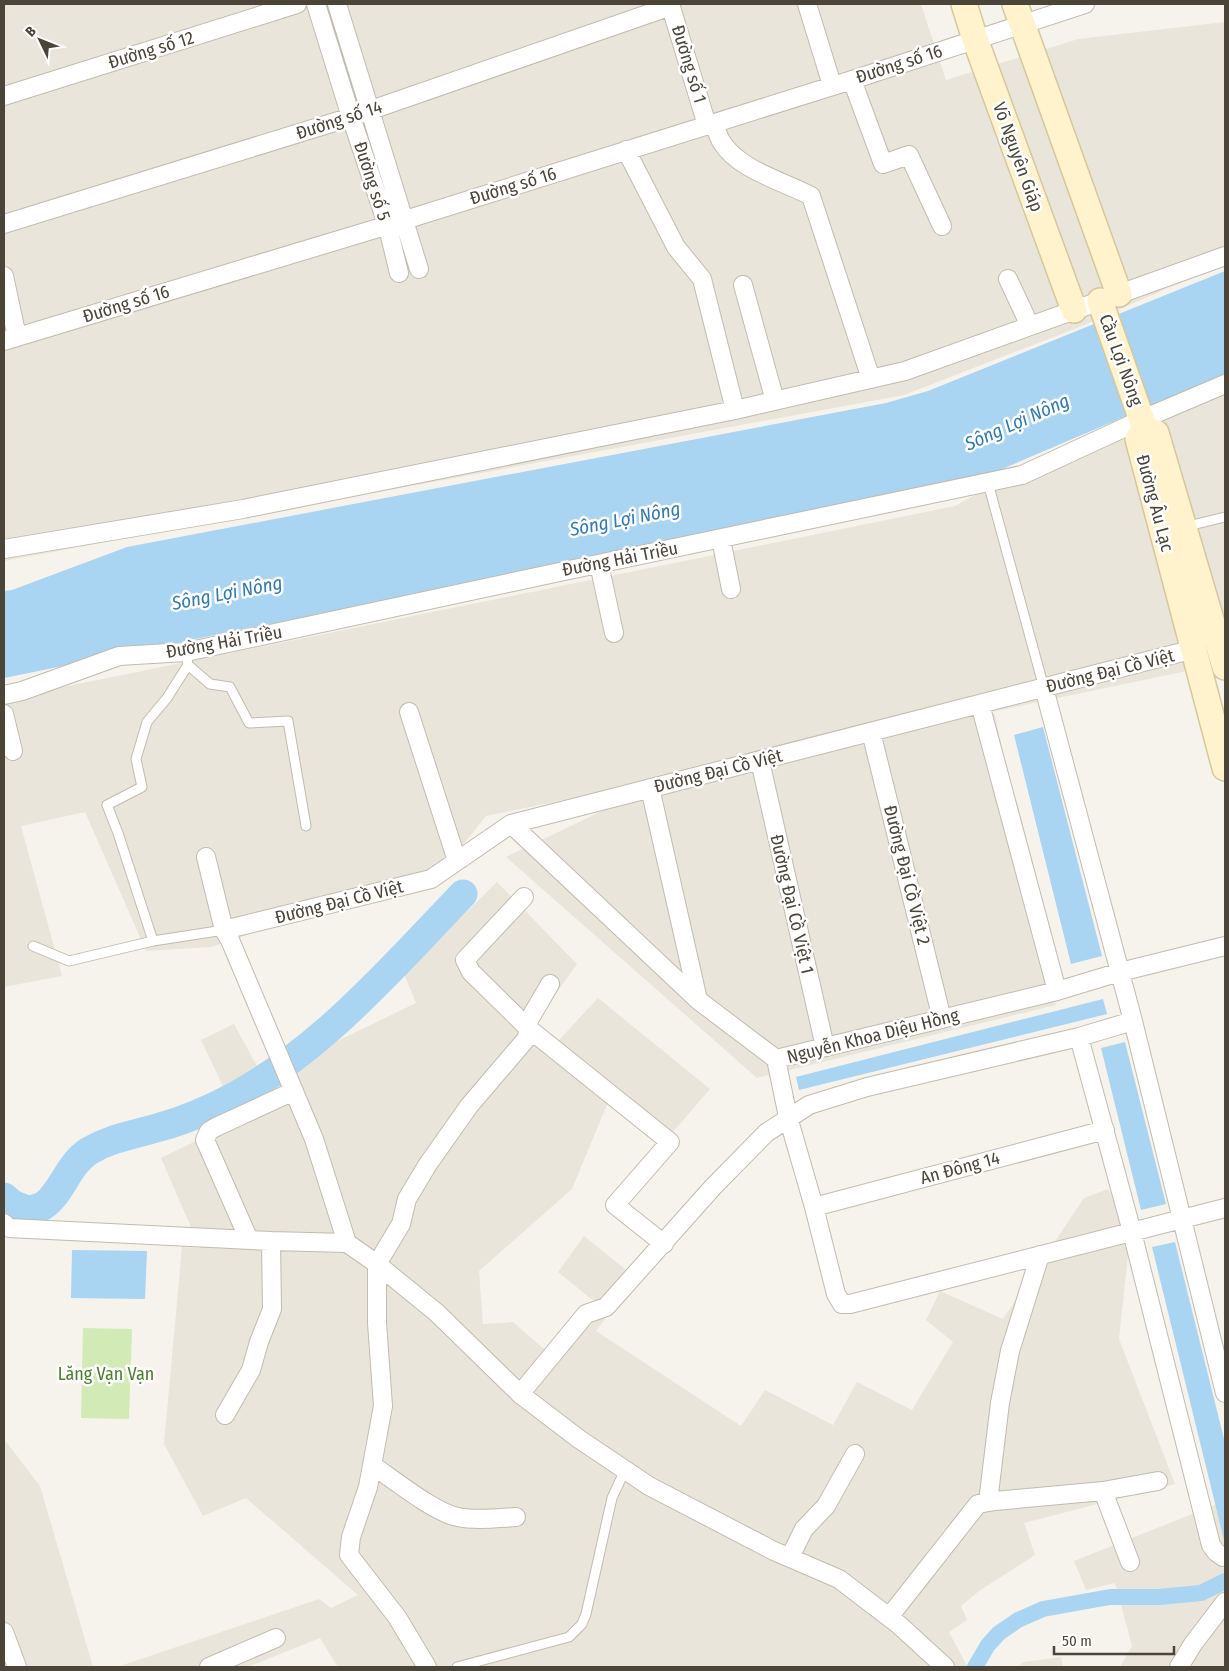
<svg xmlns="http://www.w3.org/2000/svg" width="1229" height="1671" font-family="'Fira Sans Condensed',sans-serif">
  <style>
    .residential { fill: #eae5da }
    .green { fill: #d2eab5 }
    .water { fill: #a9d4f2 }
    .lines { fill: none; stroke-linecap: round; stroke-linejoin: round }
    .canal { stroke: #a9d4f2; stroke-width: 16 }
    .river { stroke: #a9d4f2; stroke-width: 29 }
    .lane-casing { stroke: #c2bbae; stroke-width: 11 }
    .street-casing { stroke: #c2bbae; stroke-width: 20 }
    .secondary-casing { stroke: #d6c79b; stroke-width: 28 }
    .lane { stroke: #fff; stroke-width: 9 }
    .street { stroke: #fff; stroke-width: 18 }
    .secondary { stroke: #fff3cd; stroke-width: 25 }
    .labels { text-anchor: middle; dominant-baseline: central; stroke-width: 5; stroke-linejoin: round; paint-order: stroke }
    .street-label { font-size: 18px; fill: #4b4439; stroke: #fff }
    .park-label { font-size: 18px; fill: #4a7f2a; stroke: #fff }
    .water-label { font-size: 19px; font-style: italic; fill: #2e7ab2; stroke: #fff }
  </style>
  <rect width="100%" height="100%" fill="#f6f3ec"/>
  <path class="residential" d="M4 4H921L946 80 1078 39 1225 22V263L1077 328 904 395 4 561Z
    M1225 383V663L991 712 995 715 1056 1005 757 1078 506 857 650 788 763 759 486 816 443 870 211 947 146 951 85 812 21 826 62 976 4 987V699L955 506 1023 468Z
    M497 882 577 964 526 1035 547 1053 598 998 710 1089 673 1132 611 1095 572 1189 479 1271 483 1324 513 1322 552 1356 595 1302 558 1272 584 1236 636 1278 596 1331 741 1426 765 1390 833 1425 857 1382 912 1410 953 1342 926 1320 940 1291 1003 1319 1084 1198 1108 1189 1131 1228 1119 1339 1175 1484 1024 1523 1035 1555 979 1591 961 1606 967 1620 949 1632 967 1666 966 1667H338L320 1638 248 1667H117L319 1599 331 1608 358 1595 246 1498 203 1516 164 1444 182 1247 200 1248 161 1158 239 1120 201 1040 234 1024 263 1077 416 1003 404 974Z
    M4 1439 40 1486 93 1667H4Z
    M1225 1501V1667H1120L1132 1646 1115 1583 1086 1590 1074 1561Z
    M1061 1657 1063 1667H1018L1023 1662Z"/>
  <path class="green" d="M83 1328 132 1329 129 1419 81 1418Z"/>
  <path class="water" d="M1225 271V374L974 481 4 678V591L12 590 127 547 886 403 928 391Z
    M1043 727 1102 956 1071 964 1014 735Z
    M1103 999 1107 1014 799 1090 796 1077Z
    M1125 1042 1166 1204 1141 1210 1101 1048Z
    M1175 1242 1225 1443V1544L1152 1247Z
    M72 1250 147 1251 145 1299 71 1298Z"/>
  <g class="lines">
    <path class="canal" d="M975 1667 988 1645 999 1633 1018 1620 1043 1609 1110 1597H1159L1201 1593 1225 1581"/>
    <path class="river" d="M4 1197 12 1204 29 1211C33 1209 39 1208 43 1206 62 1194 67 1165 89 1151 113 1137 134 1135 160 1127 186 1120 213 1108 237 1095 325 1046 394 966 463 894"/>
    <g class="lane-casing">
      <path id="lane" d="M988 483 1044 688
        M1184 527 1225 517
        M186 652 188 665 167 698 147 722 136 759 142 787 107 805 118 833 153 941 224 930
        M188 665 210 684 230 687 249 723 288 721 306 826
        M33 946 69 961 153 941
        M457 1667 569 1637 582 1624 586 1614 612 1498 625 1470"/>
    </g>
    <g class="street-casing">
      <path id="street" d="M316 4 351 117 387 224 399 273
        M337 4 419 269
        M670 4 707 125
        M807 4 832 85
        M852 80 883 164 909 155 942 226
        M4 96 297 4
        M714 123C716 128 718 136 721 141 738 170 783 181 811 196L871 379
        M626 150 676 247 702 279 735 410
        M4 224 351 117 671 6
        M4 276 17 337
        M1008 279 1030 326
        M743 285 775 401
        M4 341 405 220 852 80 1085 4
        M721 539 731 589
        M4 549 243 509 735 410 905 371 1225 256
        M599 564 614 633
        M1044 688 1133 1021 1225 1393
        M4 695 22 691 119 656 186 652 555 573 1022 475 1143 419 1225 384
        M980 704 1057 991
        M409 712 457 861
        M4 714 13 751
        M871 732 942 1019
        M760 761 825 1047
        M650 788 698 1000
        M511 824 698 1000 776 1059 1057 991 1120 972 1225 946
        M206 857 224 930 230 940 314 1139 347 1243 377 1264V1323L383 1406 368 1487 351 1537 349 1555 397 1617 427 1667
        M524 897 465 960 471 972 528 1028 670 1142 615 1205 664 1244
        M224 930 431 879 511 824 1194 649
        M550 984 529 1020 527 1038 469 1106 428 1164 407 1199 401 1224 377 1264 437 1313 520 1394 579 1439 649 1486 774 1551 839 1579 898 1624 945 1667
        M1079 1037 1132 1232 1211 1545 1216 1552 1223 1557 1225 1556
        M776 1059 788 1117 814 1207 836 1294 842 1304H850L1225 1208
        M814 1207 1105 1130
        M4 1223 9 1228 271 1241 347 1243
        M249 1240 205 1140 209 1131 216 1127 294 1091
        M520 1394 586 1314 606 1307 713 1187 766 1133 809 1105 867 1087 1079 1037 1133 1021
        M225 1415 251 1370 259 1342 272 1309 271 1241
        M372 1465C393 1479 435 1513 458 1517 476 1521 497 1518 516 1517
        M1103 1491 1130 1562
        M988 1502 1000 1403 1010 1351 1040 1255
        M790 1557 804 1529 826 1506 855 1454
        M889 1617 978 1504 995 1501 1103 1491 1158 1481
        M4 1632 17 1667
        M209 1667 276 1638
        M1179 1667 1193 1644 1225 1602"/>
    </g>
    <g class="secondary-casing">
      <path id="secondary" d="M964 4 975 39 1074 310
        M1015 4 1119 294
        M1100 301 1145 429
        M1145 429 1138 439 1225 768
        M1145 429 1156 433 1225 667"/>
    </g>
    <use href="#lane" class="lane"/>
    <use href="#street" class="street"/>
    <use href="#secondary" class="secondary"/>
  </g>
  <g class="labels">
    <g class="street-label">
      <text transform="translate(151 50) rotate(-17)">Đường số 12</text>
      <text transform="translate(689 64) rotate(73)">Đường số 1</text>
      <text transform="translate(899 64) rotate(-18)">Đường số 16</text>
      <text transform="translate(339 120) rotate(-18)">Đường số 14</text>
      <text transform="translate(1018 157) rotate(70)">Võ Nguyên Giáp</text>
      <text transform="translate(372 181) rotate(72)">Đường số 5</text>
      <text transform="translate(513 186) rotate(-17)">Đường số 16</text>
      <text transform="translate(126 304) rotate(-17)">Đường số 16</text>
      <text transform="translate(1121 360) rotate(70)">Cầu Lợi Nông</text>
      <text transform="translate(1155 503) rotate(75)">Đường Âu Lạc</text>
      <text transform="translate(620 559) rotate(-11)">Đường Hải Triều</text>
      <text transform="translate(224 642) rotate(-10)">Đường Hải Triều</text>
      <text transform="translate(1110 671) rotate(-14)">Đường Đại Cồ Việt</text>
      <text transform="translate(718 771) rotate(-14)">Đường Đại Cồ Việt</text>
      <text transform="translate(907 875) rotate(76)">Đường Đại Cồ Việt 2</text>
      <text transform="translate(339 902) rotate(-14)">Đường Đại Cồ Việt</text>
      <text transform="translate(792 904) rotate(77)">Đường Đại Cồ Việt 1</text>
      <text transform="translate(873 1036) rotate(-14)">Nguyễn Khoa Diệu Hồng</text>
      <text transform="translate(960 1168) rotate(-15)">An Đông 14</text>
    </g>
    <g class="park-label">
      <text x="106" y="1374">Lăng Vạn Vạn</text>
    </g>
    <g class="water-label">
      <text transform="translate(1017 422) rotate(-24)">Sông Lợi Nông</text>
      <text transform="translate(625 519) rotate(-11)">Sông Lợi Nông</text>
      <text transform="translate(227 593) rotate(-11)">Sông Lợi Nông</text>
    </g>
  </g>
  <rect width="1229" height="1671" fill="none" stroke="#4b4439" stroke-width="10"/>
  <g transform="translate(40 40) rotate(313)" stroke="#ffffff" stroke-width="4" paint-order="stroke">
  <path d="M0-4L9 19L0 12L-9 19Z" fill="#4b4439"/>
  <text y="-8" font-size="14" font-weight="bold" text-anchor="middle" fill="#4b4439">B</text>
  </g>
  <path d="M1054 1646v8h120v-8" fill="none" stroke="#4b4439" stroke-width="2.5"/>
  <text x="1062" y="1646" font-size="15" fill="#4b4439" stroke="#ffffff" stroke-width="4" paint-order="stroke">50 m</text>
</svg>
